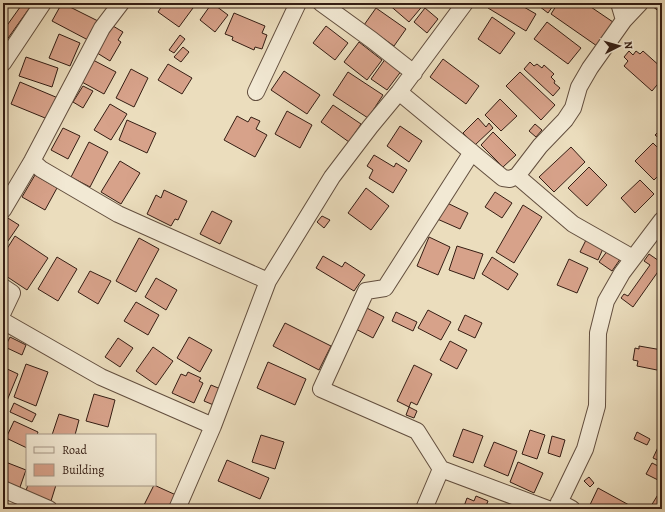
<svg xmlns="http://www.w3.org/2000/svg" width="665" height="512" font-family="Alegreya,serif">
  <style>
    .building { fill: #d7a28a; stroke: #351e14 }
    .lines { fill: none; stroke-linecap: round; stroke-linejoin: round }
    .street-casing { stroke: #624e3e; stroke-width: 18 }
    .street { stroke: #f2e9d4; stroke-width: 16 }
  </style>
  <rect width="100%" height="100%" fill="#ebddbd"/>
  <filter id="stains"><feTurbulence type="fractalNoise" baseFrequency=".005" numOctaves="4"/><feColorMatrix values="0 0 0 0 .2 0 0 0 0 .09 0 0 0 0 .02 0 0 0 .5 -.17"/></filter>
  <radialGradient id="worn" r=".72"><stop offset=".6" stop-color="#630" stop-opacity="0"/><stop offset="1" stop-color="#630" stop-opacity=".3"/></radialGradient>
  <path class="building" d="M23 3H33L6 41 3 38V31Z
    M62 3 98 21 88 40 52 21Z
    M164 3H186L193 8 179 27 158 12Z
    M212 3 228 15 215 32 200 20Z
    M387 3H425L409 22Z
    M491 3H517L536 14 526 31 488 8Z
    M535 3H555L548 13Z
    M558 3H585L613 22 597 46 551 14Z
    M653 3H662V14L651 5Z
    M376 8 406 29 394 46 364 25Z
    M425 8 438 19 427 33 414 22Z
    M234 13 265 26 262 33 267 35 262 49 255 47 254 50 232 40 233 37 225 34Z
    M492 17 515 33 500 54 478 39Z
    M547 22 581 48 568 64 534 39Z
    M113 26 123 32 118 40 121 42 110 61 94 51 106 37Z
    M326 26 348 43 335 60 313 43Z
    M59 34 80 43 70 66 49 58Z
    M180 35 185 39 174 53 169 50Z
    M359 42 382 60 367 80 344 62Z
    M183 47 189 52 181 62 174 57Z
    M629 51 633 55 636 51 640 54 643 51 662 68V79L652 91 624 66 628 61 624 57Z
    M26 57 58 68 52 87 19 76Z
    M386 58 402 70 387 90 371 79Z
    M443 59 479 86 466 104 430 77Z
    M93 60 116 72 104 94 80 81Z
    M530 62 534 66 537 64 542 68 544 65 554 74 551 77 555 81 554 83 560 88 553 96 524 69Z
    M168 64 192 78 182 94 158 80Z
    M131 69 148 78 134 107 116 98Z
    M284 71 320 95 307 114 271 90Z
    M348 72 383 95 368 118 333 95Z
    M520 72 555 105 541 120 506 86Z
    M20 82 58 98 50 120 11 104Z
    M83 86 93 91 83 108 73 102Z
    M500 99 517 116 501 131 485 115Z
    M110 104 127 114 111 140 94 130Z
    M333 105 361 124 349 142 321 122Z
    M287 111 312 125 300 148 275 134Z
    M237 116 248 122 251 117 260 121 256 129 267 135 255 157 224 140Z
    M478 118 486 127 489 123 493 128 475 145 463 133Z
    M127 120 156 133 147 153 119 140Z
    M535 124 542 130 536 137 529 131Z
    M400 126 422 141 409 162 387 146Z
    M63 128 80 136 68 159 51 150Z
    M662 128V141L655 135Z
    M493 132 516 155 503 167 481 145Z
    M89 142 108 152 90 187 71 177Z
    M653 143 662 152V176L660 174 654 180 635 161Z
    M571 147 585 162 554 192 539 177Z
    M374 155 394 167 396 163 407 170 393 193 369 178 373 170 367 166Z
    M120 161 140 173 121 204 101 192Z
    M589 167 607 185 587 206 568 188Z
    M35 175 57 188 45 210 22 197Z
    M640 180 654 194 635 213 621 198Z
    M366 188 389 206 371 230 348 213Z
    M164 190 187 201 178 220 175 219 171 226 147 214 156 195 161 198Z
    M495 192 512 203 502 218 485 207Z
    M443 201 468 213 460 229 435 218Z
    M523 205 542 217 514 263 496 252Z
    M212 211 232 221 220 244 200 234Z
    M3 215 19 225 8 241 3 238Z
    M322 216 330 220 324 228 317 222Z
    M15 236 48 258 27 290 3 274V255Z
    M588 236 605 244 598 260 580 252Z
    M429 237 450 247 438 275 417 266Z
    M139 238 159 249 136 292 116 281Z
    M457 246 483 254 474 279 449 270Z
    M611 246 623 255 612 271 599 262Z
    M649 254 662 263V266L633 307 621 298 624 294 628 296 650 265 644 261Z
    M323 256 342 267 345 262 365 275 354 291 316 268Z
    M57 257 77 269 58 301 38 289Z
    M492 257 518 274 508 290 482 274Z
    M569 259 588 268 577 293 557 285Z
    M90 271 111 281 98 304 78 292Z
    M156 278 177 290 166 310 145 297Z
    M136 302 159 315 148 335 124 321Z
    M363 306 384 317 373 338 352 327Z
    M428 310 451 322 441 340 418 328Z
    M396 312 417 322 413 331 392 321Z
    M465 315 482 323 475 338 458 330Z
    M285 323 331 346 319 370 273 346Z
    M10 337 26 345 22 355 5 347Z
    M189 337 212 350 200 372 177 358Z
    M118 338 133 348 120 367 105 357Z
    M450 341 467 350 457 369 440 360Z
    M639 346 662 350V371L637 366 638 361 633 360 635 348 639 349Z
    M153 347 173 361 156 385 136 371Z
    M268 362 306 379 295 405 257 388Z
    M26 364 48 372 36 406 14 397Z
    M414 365 432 374 417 405 411 402 409 407 397 401Z
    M3 367 18 374 6 403 3 401Z
    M188 372 201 378 199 381 203 383 194 403 172 393 181 374 186 376Z
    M211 385 223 390 216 406 204 401Z
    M94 394 115 400 108 427 86 421Z
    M14 403 36 414 32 422 10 412Z
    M409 407 417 411 414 418 406 415Z
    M59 414 79 420 75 435H52Z
    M14 421 38 432 37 435H27V448L6 438Z
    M463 429 483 436 473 463 453 456Z
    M530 430 545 435 537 459 522 454Z
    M637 432 650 439 647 445 634 439Z
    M261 435 284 442 275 469 252 462Z
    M552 436 565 440 560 457 548 453Z
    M494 442 517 451 508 476 484 466Z
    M660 443 662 444V462L653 458Z
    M227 460 269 478 260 499 218 481Z
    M3 461 26 470 19 490 3 484Z
    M518 462 543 473 534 493 510 482Z
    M652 463 662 468V482L646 474Z
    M589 477 594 483 590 487 584 481Z
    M28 485H56L51 501 25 493Z
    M154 485 176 495 169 509H142Z
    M598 488 629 505 627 509H588Z
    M662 488V509H657L651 506Z
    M476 496 488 501 486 506 493 509H463L467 498 474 501Z"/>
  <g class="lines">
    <g class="street-casing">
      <path id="street" d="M321 3 372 40 414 73
        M619 3 624 20
        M3 63 43 3
        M256 92 298 3
        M399 92 503 178 510 179 517 176 540 146 565 120 573 108 579 87 590 68 624 20 640 3
        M32 161 41 169 118 214 268 281
        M517 176 573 224 633 258
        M3 210 32 161 102 28 121 3
        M3 287 12 293 3 312
        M3 321 101 377 213 426
        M441 469 417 431 321 389 366 291 385 288 472 152
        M3 489 49 509
        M559 502 572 509
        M177 509 213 426 268 281 332 177 370 127 399 92 465 3
        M424 509 441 469 548 509
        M556 509 585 449 597 406 598 333 606 301 622 273 662 220"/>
    </g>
    <use href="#street" class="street"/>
  </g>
  <rect width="665" height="512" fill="none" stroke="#ebddbd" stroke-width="16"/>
  <rect x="4" y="4" width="657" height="504" fill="none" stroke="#351e14" stroke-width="2"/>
  <rect x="8" y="8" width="649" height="496" fill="none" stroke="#351e14"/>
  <rect x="26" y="434" width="130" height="52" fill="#f2e9d4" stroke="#a69887"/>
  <rect x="34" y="447" width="20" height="6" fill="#f2e9d4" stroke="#a69887"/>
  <text x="62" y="454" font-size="12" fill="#351e14">Road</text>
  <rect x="34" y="464" width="20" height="12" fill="#d7a28a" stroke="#a69887"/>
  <text x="62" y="474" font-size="12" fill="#351e14">Building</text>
  <g transform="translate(619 46) rotate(84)" stroke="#f2e9d4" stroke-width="3" paint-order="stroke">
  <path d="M0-3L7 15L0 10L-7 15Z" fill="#351e14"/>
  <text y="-6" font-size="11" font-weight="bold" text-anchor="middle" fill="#351e14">N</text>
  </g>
  <rect width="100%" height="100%" filter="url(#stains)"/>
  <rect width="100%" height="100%" fill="url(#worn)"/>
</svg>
